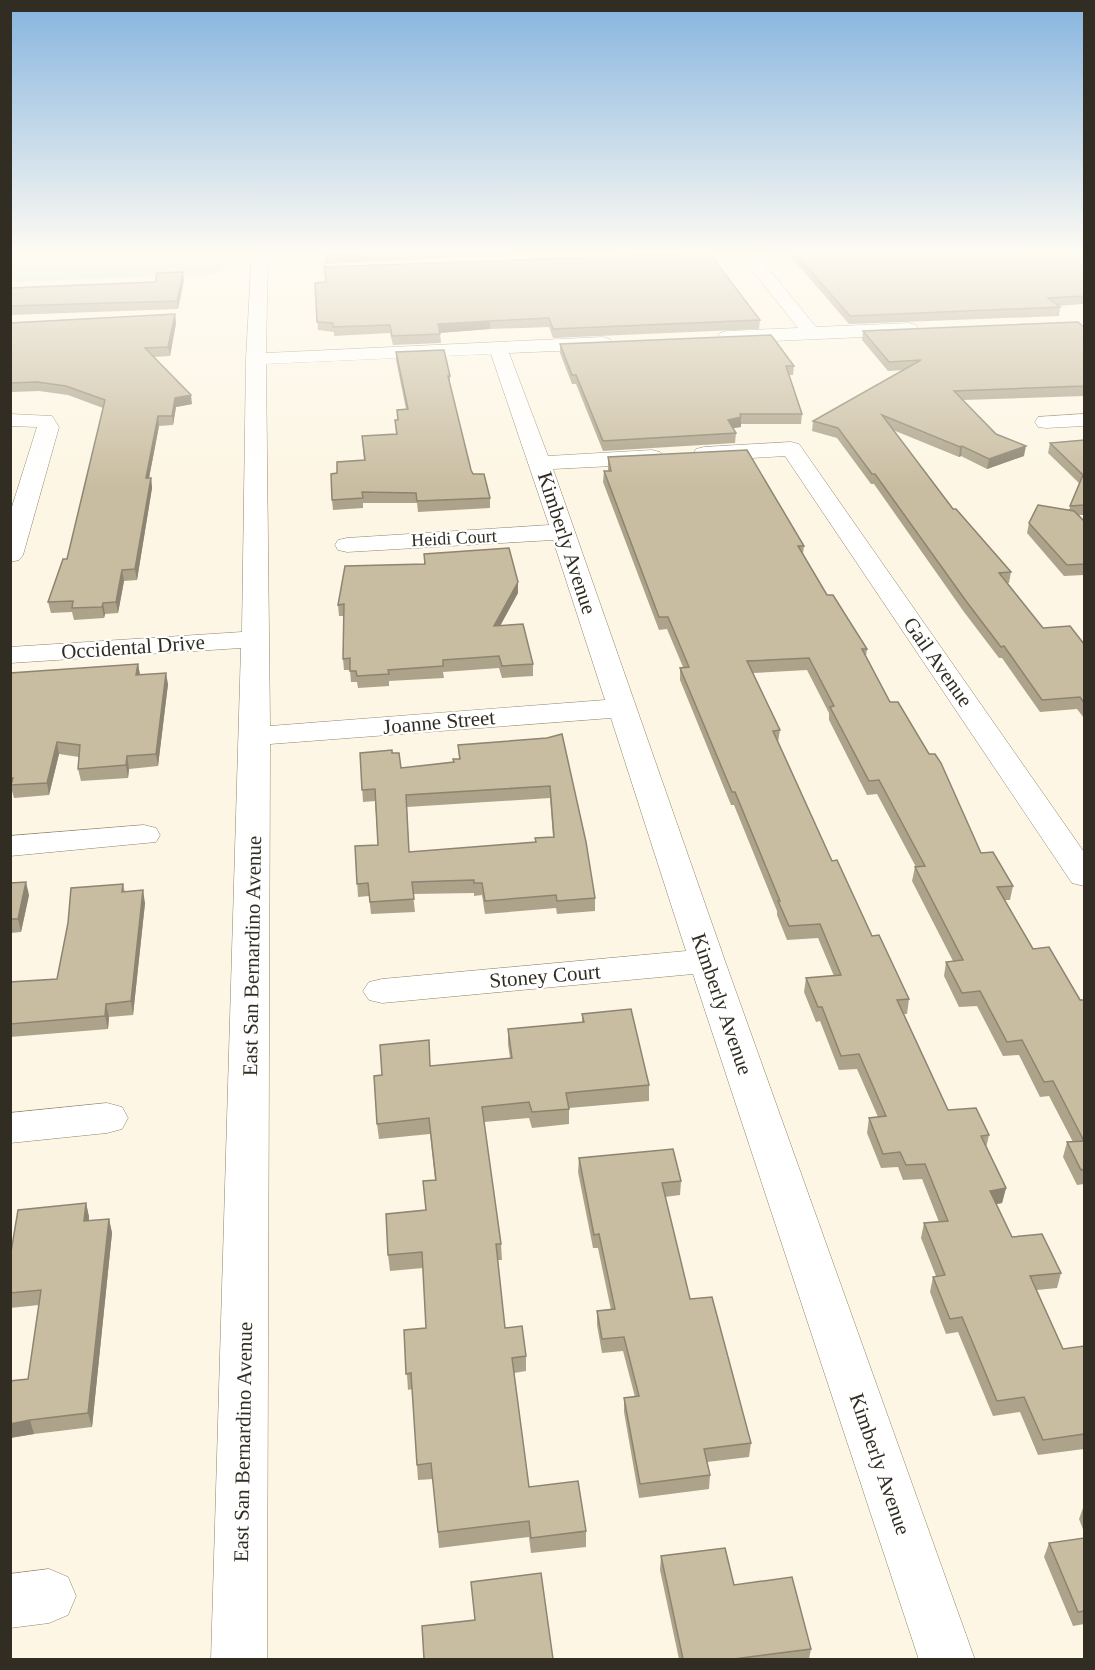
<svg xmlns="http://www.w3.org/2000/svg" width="1095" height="1670" font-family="'Times New Roman',serif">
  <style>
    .green { fill: #dde9cf }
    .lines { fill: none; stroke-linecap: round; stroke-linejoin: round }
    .minor-casing { stroke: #8f846a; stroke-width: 1 }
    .minor { fill: #fff; fill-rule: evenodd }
    .wall { fill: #ada38a; fill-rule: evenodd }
    .shaded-wall { fill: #8d8471 }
    .building { fill: #c9bda1; stroke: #8d8471; stroke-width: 1.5; fill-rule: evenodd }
    .labels { text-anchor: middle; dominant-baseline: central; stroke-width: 4.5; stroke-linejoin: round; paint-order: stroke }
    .far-street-label { font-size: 18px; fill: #312d22; stroke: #fff }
    .street-label { font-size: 21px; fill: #312d22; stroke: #fff }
  </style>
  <rect width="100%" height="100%" fill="#fdf6e4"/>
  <path class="green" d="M10 252H224L222 270 214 274 11 282Z"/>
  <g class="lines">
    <g class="minor-casing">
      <path id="minor" d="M252 252H268L266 353 603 337 610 339 612 343 610 347 603 349 509 353 548 456 652 450 660 452 663 457 660 462 652 464 553 469 725 961 975 1660H919L693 974 382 1003 369 1000 363 991 369 982 382 979 686 951 611 718 270 744 267 1660H211L241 648 10 663V647L242 632 246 359ZM491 354 549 525 347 538 338 540 335 545 338 550 347 552 553 540 605 700 270 726 266 364Z
        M659 252H761L758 256 816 327 909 323 916 325 918 329 916 333 909 335 727 343 720 341 718 337 720 333 727 331 798 328 742 257 665 261 657 256Z
        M10 414 52 416 59 427 23 555 19 560 10 562V513L37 427 10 426Z
        M1084 414V426L1046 428 1038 427 1035 422 1038 417Z
        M791 442 799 444 1084 852V886L1072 883 785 456 704 461 696 459 693 454 696 449 704 447Z
        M144 825 156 828 160 835 156 842 10 856V836Z
        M107 1103 122 1107 128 1118 122 1129 107 1133 10 1143V1113Z
        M49 1569 68 1577 76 1596 68 1615 49 1623 10 1628V1574Z"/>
    </g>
    <use href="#minor" class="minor"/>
  </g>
  <path class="wall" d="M325 252H574L325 264Z
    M787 252H1084V304L1058 306 1060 307 1059 316 849 324Z
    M326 267 760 320 759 329 553 338 549 327 490 329 440 333 441 343 393 345 390 333 334 336V332L318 330 315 283 326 282Z
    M184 280 178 309 10 315V288L155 282Z
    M175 314 176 323 170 356 154 357 192 404 176 407 173 425 159 426 149 478H151L152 488 137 580 124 581 118 613 105 614 104 618 74 620 72 612 51 613 48 602 67 559 103 408 68 395 39 391 12 392 10 396V323Z
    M1084 327V396L963 400 996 434 1024 456 987 469 961 456 959 457 893 430 953 509 1011 572 1009 583H1007L1043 628 1084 644V718L1077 709 1040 712 1002 658H999L964 612 874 484H871L837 438 812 431 813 421 904 370 888 371 862 340 863 331Z
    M560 344 794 366 793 375H789L802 414 801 424H741V427L733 428 736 433 735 443 603 451 576 384H572L560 353Z
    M396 352 450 376V385L471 470 473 474 490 498V508L418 512 417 503H363V508L333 510 332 500 337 473 364 461 362 436 396 435 395 420H398L406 409 396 360Z
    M1084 440V515H1079L1084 521V575L1064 576 1027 533 1029 523 1069 510 1079 483 1048 453 1050 443Z
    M608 457 804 546 803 554 827 595 867 649 866 656 890 702 981 853 1013 886 1010 900H1005L1033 949 1080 1000H1084V1184L1077 1185 1063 1157 1067 1142H1073L1049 1096 1040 1097 1019 1055 1003 1056 977 1006 959 1007 944 976 946 962 953 961 912 881 915 867H916L877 794 867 795 829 720V713L807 670 753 673 780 730 778 742 832 861 872 936 909 999 907 1014H904L948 1110 989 1135 986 1148 1006 1188 1002 1203 996 1204 1012 1237 1061 1273 1057 1288 1037 1290 1063 1349 1084 1348V1449L1038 1455 1020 1412 993 1416 958 1332 946 1334 930 1292 933 1277 936 1276 921 1238 924 1223 939 1222 922 1179 903 1180 898 1167 881 1168 867 1133 869 1118 878 1117 857 1069 839 1070 820 1021 816 1022 804 992 806 978 834 976 818 938 787 940 777 915V911L734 805H731L680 680V668L683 667 667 629 659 630 603 482 604 471H608Z
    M424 554 518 593 500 626 533 664V676L502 678 499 668 443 672 444 678 389 681V686L358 688 357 682H351L350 670H344L343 659V616H339L338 605 424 564Z
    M138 664 140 675 168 684 158 766 129 769 128 778 81 781 78 769 79 757 59 754 49 795 14 798 12 791H10V673Z
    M547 738 595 898V911L557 914 556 908 485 914 482 895 474 896V893L413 894 415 912 371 914 369 896 358 897 355 846 378 845 375 801 363 802 360 753H392L401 768 453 763 459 759 458 745ZM550 798 553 837 535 838V842L409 852 407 807Z
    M10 883 29 895 21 932 10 933Z
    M123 884 125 892 145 903 133 1015 109 1017 108 1029 10 1037V982L57 979Z
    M582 1014 649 1085V1101L569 1108V1124L532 1128 529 1118 484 1122 501 1244 502 1260H497L505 1328 526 1356V1371L514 1373 529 1487 586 1531V1547L531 1553 529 1537 439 1548 433 1479 418 1480 412 1389 408 1390 404 1330 426 1328 423 1268 390 1271 388 1255 426 1210 423 1181 435 1180 430 1134 379 1139 377 1124 382 1075 430 1066 510 1058 508 1044V1029L582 1022Z
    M579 1158 681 1181 680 1195 665 1197 690 1299 751 1443 749 1457 707 1462 710 1475 709 1489 639 1498 624 1412V1398L635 1397 623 1351 602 1353 597 1325V1311L611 1310 598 1248H593L578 1172Z
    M86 1203 89 1217V1221L109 1219 112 1233 92 1427 34 1434 10 1438V1381L28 1379 39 1305 10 1308V1258Z
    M1084 1505V1532L1079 1519Z
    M1084 1538V1624L1073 1626 1044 1557 1049 1543Z
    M661 1556 734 1585 811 1649 809 1659H679L660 1570Z"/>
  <path class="shaded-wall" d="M183 272 184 280 178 309 177 301Z
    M175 314 176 323 170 356 168 347Z
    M490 321V329L438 333V324Z
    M10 383 12 392 10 396Z
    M191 395 192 404 176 407 173 425 172 416 175 398Z
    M158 416 159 426 147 488 146 478Z
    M741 417V427L727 429 728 420Z
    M962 446 961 456 959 457 960 447Z
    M1026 446 1024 456 987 469 989 459Z
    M151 478 152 488 137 580 135 569Z
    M122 570 124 581 118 613 116 602Z
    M518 582V593L494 637V626Z
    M103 603 105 614 104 618 102 607Z
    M138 664 140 675H136Z
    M166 673 168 684 158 766 156 754Z
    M57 742 59 754 49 795 47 783Z
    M127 756 129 769 128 778 126 765Z
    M26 882 29 895 21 932 18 919Z
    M143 890 145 903 133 1015 131 1001Z
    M106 1004 109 1017 108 1029 105 1016Z
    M1006 1188 1002 1203 986 1206 990 1191Z
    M86 1203 89 1217 87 1235 84 1221Z
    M109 1219 112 1233 92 1427 88 1413Z
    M30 1420 34 1434 10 1438V1424Z"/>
  <path class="building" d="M325 252H402L325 256Z
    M794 252H1084V296L1048 298 1060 307 850 316Z
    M709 253 760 320 553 329 549 318 490 321 438 324 440 334 392 336 390 325 333 327V323L317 322 315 283 326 282 324 265 326 267Z
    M183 272 177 301 10 306V288L155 282 157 273Z
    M175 314 168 347 145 348 191 395 175 398 172 416H158L146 478H151L135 569 122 570 116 602 103 603 102 607 72 608 73 601 48 602 63 559H67L105 400 66 386 37 382 10 383V323Z
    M1078 322 1084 327V386L954 391 996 434 1026 446 989 459 962 446 960 447 882 415 953 509H956L1011 572 999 573 1043 628 1070 626 1084 644V703L1080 697 1042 700 1004 646 1001 647 966 601 875 474H872L838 428 813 421 921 360 889 362 863 331Z
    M771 335 794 366H786L802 414H740L741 417 728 420 736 433 603 441 576 375H572L560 344Z
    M444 350 450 376H448L471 470 473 474H484L490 498 417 501 416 493 362 492 363 498 332 500 331 474 337 473V462L365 460 362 436 397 434 395 420H398L397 410 408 409 396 352Z
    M1084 440V505L1070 506 1083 475 1050 443Z
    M747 450 804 546H798L827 595H833L867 649H862L890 702H898L929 754H935L941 763 981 853 993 852 1013 886 997 887 1033 949 1049 947 1080 1000H1084V1169L1081 1170 1067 1142 1084 1141 1053 1081 1044 1082 1022 1040 1007 1042 980 991 962 993 946 962 963 960 915 867 925 866 879 780 869 781 830 707 834 706 809 658 747 661 780 730 773 731 832 861 837 860 872 936 879 935 909 999 897 1000 948 1110 976 1108 989 1135 981 1136 1006 1188 990 1191 1012 1237 1042 1234 1061 1273 1030 1276 1063 1349 1084 1346V1434L1043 1440 1024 1397 997 1401 962 1317 950 1319 933 1277 945 1275 924 1223 948 1221 925 1164 906 1165 900 1152 883 1154 869 1118 886 1116 859 1054 841 1056 822 1007H818L806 978 841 975 820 924 789 926 778 901H780L735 792H732L680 668 689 667 668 617H659L604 471H611L608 457Z
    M1038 505 1074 511 1084 521V564L1067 565 1029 523Z
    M509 548 518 582 494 626 523 624 533 664 502 666 499 656 443 660V666L388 670 389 674 357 676 356 671H350V658L343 659 344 604 338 605 345 566 425 564 424 554Z
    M138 664 136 675 166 673 156 754 127 756 126 765 78 769 80 745 57 742 47 783 11 785 13 778H10V673Z
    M562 734 586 842 595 898 557 901 556 895 485 901 482 883H474V880L412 882 414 899 370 902 368 883 357 884 355 846 378 845 375 789 362 790 360 753 392 750V753H399L401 768 454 762 453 759H460L458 745 547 738ZM550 786 554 837 535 838 536 842 409 852 406 795Z
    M26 882 18 919H10V883Z
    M123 884 122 892 143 890 131 1001 106 1004 105 1016 10 1024V982L57 979 68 923 71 888Z
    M631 1009 649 1085 566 1093 569 1109 532 1112 529 1102 482 1107 501 1244H496L505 1328 522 1326 526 1356 512 1358 529 1487 578 1481 586 1531 531 1538 529 1521 438 1532 431 1463 417 1465 411 1373 406 1374 404 1330 426 1328 422 1252 388 1255 386 1214 426 1210 423 1181 436 1180 429 1118 377 1124 374 1076 382 1075 380 1045 429 1040 430 1066 512 1058 508 1029 584 1022 582 1014Z
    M673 1149 681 1181 662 1183 690 1299 712 1297 751 1443 704 1449 710 1475 640 1484 624 1398 639 1396 624 1337 602 1339 597 1311 615 1309 599 1234 594 1235 579 1158Z
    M86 1203 84 1221 109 1219 88 1413 30 1420 10 1424V1381L28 1379 41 1290 10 1293V1258L18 1210Z
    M1084 1538V1611L1078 1612 1049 1543Z
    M725 1548 734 1585 792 1577 811 1649 734 1659H683L661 1556Z
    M541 1573 553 1659H424L422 1626 475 1620 471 1582Z"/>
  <linearGradient id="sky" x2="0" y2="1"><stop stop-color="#85b4df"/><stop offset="0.52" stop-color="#fefbf3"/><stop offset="1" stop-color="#fefbf3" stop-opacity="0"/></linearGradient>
  <rect width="1095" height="486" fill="url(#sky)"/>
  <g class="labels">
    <g class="far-street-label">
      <text transform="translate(454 538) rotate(-3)">Heidi Court</text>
    </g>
    <g class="street-label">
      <text transform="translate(567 543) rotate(72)">Kimberly Avenue</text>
      <text transform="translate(133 647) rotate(-4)">Occidental Drive</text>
      <text transform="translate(938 662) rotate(55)">Gail Avenue</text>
      <text transform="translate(439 722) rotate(-5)">Joanne Street</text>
      <text transform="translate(252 956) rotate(-89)">East San Bernardino Avenue</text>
      <text transform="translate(545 976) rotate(-5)">Stoney Court</text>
      <text transform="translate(722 1004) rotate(71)">Kimberly Avenue</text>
      <text transform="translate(243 1442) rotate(-89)">East San Bernardino Avenue</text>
      <text transform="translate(880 1464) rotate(71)">Kimberly Avenue</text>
    </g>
  </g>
  <rect width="1095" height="1670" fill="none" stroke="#312d22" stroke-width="24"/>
</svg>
